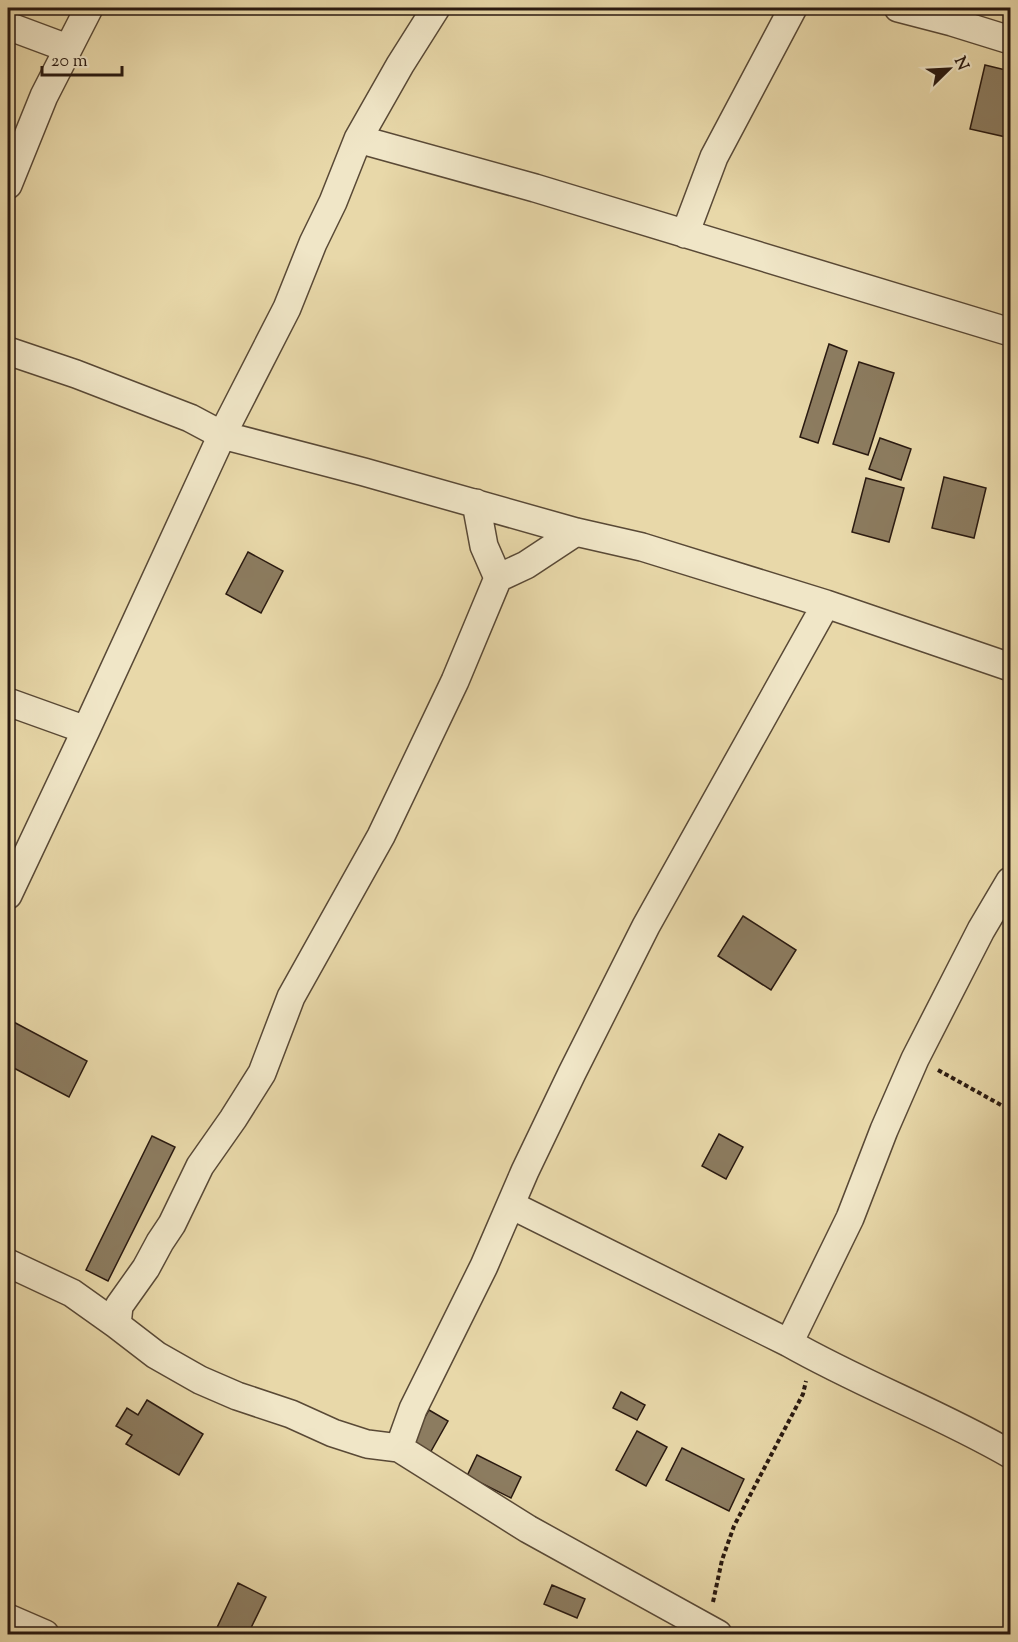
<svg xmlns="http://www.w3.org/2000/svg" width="1018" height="1642" font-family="'Sorts Mill Goudy',serif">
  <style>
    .building { fill: #8c7c60; stroke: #291910; stroke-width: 1.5 }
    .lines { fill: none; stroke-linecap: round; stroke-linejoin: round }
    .minor-casing { stroke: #594936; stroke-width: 30 }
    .path { stroke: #291910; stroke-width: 4; stroke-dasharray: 4.5 3; stroke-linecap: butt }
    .minor { stroke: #f0e6c7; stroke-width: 27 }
  </style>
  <rect width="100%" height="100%" fill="#e8d8a9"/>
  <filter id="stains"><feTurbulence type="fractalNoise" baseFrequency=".00333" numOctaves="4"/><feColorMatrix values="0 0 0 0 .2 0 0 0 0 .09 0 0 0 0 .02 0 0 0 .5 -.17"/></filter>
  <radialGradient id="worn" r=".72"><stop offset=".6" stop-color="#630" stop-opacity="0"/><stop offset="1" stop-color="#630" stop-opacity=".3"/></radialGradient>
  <path class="building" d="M985 65 1010 71V117L1006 137 970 129Z
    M829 344 847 351 818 443 800 437Z
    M859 362 894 373 868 455 833 444Z
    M880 438 911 449 901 480 869 469Z
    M944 477 986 488 974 538 932 528Z
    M866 478 904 488 889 542 852 532Z
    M248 552 283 571 261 613 226 594Z
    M743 916 796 950 771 990 718 956Z
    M8 1019 87 1061 69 1097 8 1065Z
    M719 1134 743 1147 726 1179 702 1166Z
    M152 1136 175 1147 108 1281 86 1270Z
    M621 1392 645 1405 637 1420 613 1408Z
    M147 1400 203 1434 179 1475 126 1444 132 1435 116 1426 127 1408 138 1415Z
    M429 1410 448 1421 430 1453 411 1442Z
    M637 1431 667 1447 646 1486 616 1470Z
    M682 1448 744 1479 729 1511 666 1480Z
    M477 1455 521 1477 511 1498 467 1476Z
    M238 1583 266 1597 248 1634H214Z
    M552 1585 585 1599 577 1618 544 1604Z"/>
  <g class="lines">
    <g class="minor-casing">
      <path id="minor" d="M898 8 952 22 1010 40
        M8 26 67 48
        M358 139 535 188 1010 332
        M8 185 44 96 89 8
        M685 234 714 157 793 8
        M8 351 76 374 190 418 222 435 364 472 576 532 642 547 826 604 1010 667
        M498 578 526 565 576 532
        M8 702 86 730
        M8 895 86 730 222 435 287 308 313 243 333 202 358 139 400 65 436 8
        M511 1205 789 1343C861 1384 939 1413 1010 1454
        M8 1263 72 1293 117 1325 156 1355 200 1380 237 1396 291 1414 333 1433 367 1444 399 1448 528 1529 718 1634
        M117 1325 119 1306 146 1268 160 1242 172 1224 200 1166 233 1119 262 1073 291 997 381 836 455 681 498 578 484 546 476 503
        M789 1343 850 1218 884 1130 915 1059 981 930 1010 881
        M399 1448 413 1409 484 1266 525 1171 572 1073 646 926 826 604
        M8 1618 45 1634"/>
    </g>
    <path class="path" d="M938 1070 1010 1110
      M713 1602 722 1560 734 1526 803 1394 806 1381"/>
    <use href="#minor" class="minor"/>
  </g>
  <rect width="1018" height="1642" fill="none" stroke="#e8d8a9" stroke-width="30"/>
  <rect x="9" y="9" width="1000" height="1624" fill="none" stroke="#291910" stroke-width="3"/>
  <rect x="15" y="15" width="988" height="1612" fill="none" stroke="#291910" stroke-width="1.5"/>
  <g transform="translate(949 69) rotate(66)" stroke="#f0e6c7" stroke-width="4.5" paint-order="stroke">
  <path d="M0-4.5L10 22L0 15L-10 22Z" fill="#291910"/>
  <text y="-9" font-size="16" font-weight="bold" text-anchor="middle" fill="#291910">N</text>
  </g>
  <path d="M42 66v9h80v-9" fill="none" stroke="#291910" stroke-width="3"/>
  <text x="51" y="66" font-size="18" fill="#291910" stroke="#f0e6c7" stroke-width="4.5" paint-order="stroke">20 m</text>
  <rect width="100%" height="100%" filter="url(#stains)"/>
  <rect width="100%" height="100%" fill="url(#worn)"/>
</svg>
